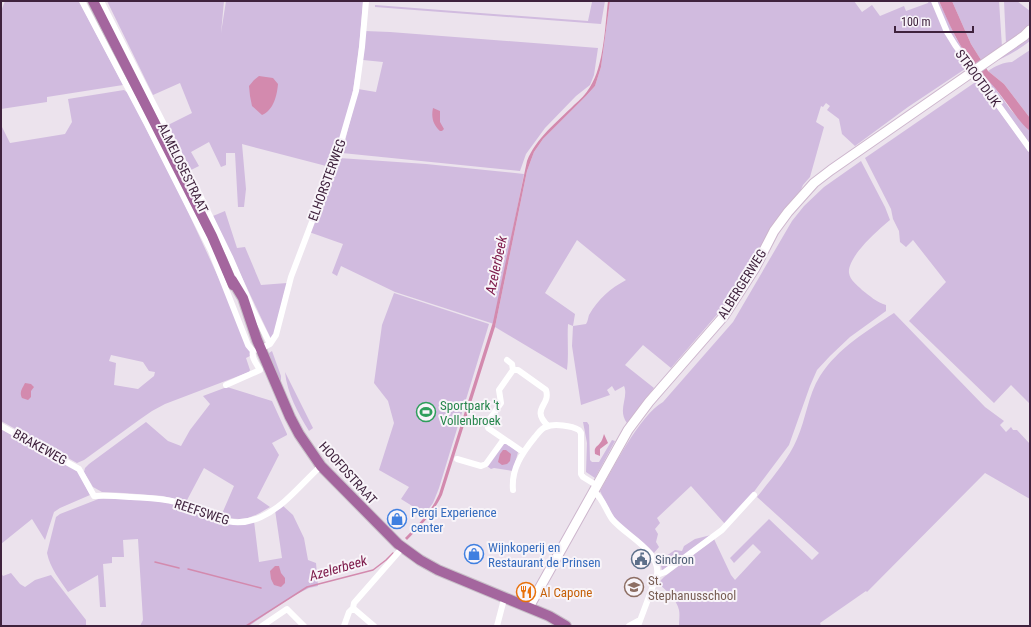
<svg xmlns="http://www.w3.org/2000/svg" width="1031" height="627" font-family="'Roboto Condensed',sans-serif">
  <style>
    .green { fill: #d1bbdf; fill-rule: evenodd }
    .water { fill: #d38aae }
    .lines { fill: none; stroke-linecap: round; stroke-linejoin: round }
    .stream { stroke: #d38aae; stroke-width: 1.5 }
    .secondary-casing { stroke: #cdb6cd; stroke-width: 11 }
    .primary-casing { stroke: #c9c1c9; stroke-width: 12 }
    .street { stroke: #fff; stroke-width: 6 }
    .secondary { stroke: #fff; stroke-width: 9 }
    .primary { stroke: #a4669e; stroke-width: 10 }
    .labels { text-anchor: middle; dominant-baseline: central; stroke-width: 4; stroke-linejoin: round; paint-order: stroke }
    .street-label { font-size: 13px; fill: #3f223d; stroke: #f8f4f9 }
    .leisure-label { font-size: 13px; fill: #27864d; stroke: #f8f4f9; text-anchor: start }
    .shop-label { font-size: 13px; fill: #366cbe; stroke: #f8f4f9; text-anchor: start }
    .service-label { font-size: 13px; fill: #4e5e75; stroke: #f8f4f9; text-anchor: start }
    .education-label { font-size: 13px; fill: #785e54; stroke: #f8f4f9; text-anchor: start }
    .food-label { font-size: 13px; fill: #c56008; stroke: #f8f4f9; text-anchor: start }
    .water-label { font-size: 14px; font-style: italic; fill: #7d1a4a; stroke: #f8f4f9 }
  </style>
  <rect width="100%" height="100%" fill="#ece3ed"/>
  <path class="green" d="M5 1H79L123 85 47 97V102L1 109V11Z
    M107 1H224L221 33 226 1H363C360 40 357 79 347 118 342 135 336 151 330 167L242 144 246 189 244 207H238L235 153H226V165L221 167 209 142 191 152 199 166 191 170 168 125 192 113 180 83 153 95Z
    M605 1 601 24 375 7V5L588 21 592 2Z
    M610 1H854L862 12 872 5 880 16 904 6 906 11 928 3 929 1H933L968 67 908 107 855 146 842 134 839 119 827 110 830 106 826 103 823 107 821 106 816 122 824 127 810 177 803 185 800 192 742 285 725 302 721 310 671 368 643 345 625 365 654 388 627 423C617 410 629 397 624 386L615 391 612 386 607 390 610 395 581 405 572 346 573 326 568 324C567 340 569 355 567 370L495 327 527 171 534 152 543 139 586 96 595 86 601 67ZM577 240 626 280C611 288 598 299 589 315 588 318 588 321 586 324L573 326 575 314 545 293Z
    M936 1H939L956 38 973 66 952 39Z
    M952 1H999L1002 47 981 60 971 44Z
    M1004 1H1017L1030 11V27L1006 44Z
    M365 31 390 32 598 48 594 75 590 85 576 96 545 128 526 154 520 171 342 153 358 89 376 92 383 62 363 60Z
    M1030 35V41C1017 51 1003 59 987 64Z
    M1030 50V118L1004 84 988 71C995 66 1004 62 1012 62Z
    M981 75 993 85 1010 109 1030 131V144L980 76Z
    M977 81 1030 153V404L1011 385 994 403 909 321 946 282 913 240 906 247 900 242 899 231 893 219 891 209 865 158Z
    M124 90 128 93 183 201 234 311 252 355 246 358 250 370 249 372 165 404 152 411 139 420 84 460 77 463 1 421V125L10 143 65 134 72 122 68 99ZM111 355 143 362 149 371 155 372 154 376 138 389 114 385 116 363 109 361Z
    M339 158 426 164 524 174 494 324 395 292 341 266 337 276 332 273 343 244 309 232Z
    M861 161 885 207 890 220C879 229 847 257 849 273 850 280 857 285 862 290 870 296 876 302 886 305V311L850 337 830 356 817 370 810 386 789 445 750 497 725 524 691 486 657 518 660 523 655 529 658 534 656 542 659 547 654 553 616 521 610 511 600 491C614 467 639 416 663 402L733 322 792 221 804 206 824 187Z
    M225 211 237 248 245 247 261 285 287 283 272 341 213 216Z
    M394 293 489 324 439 488 433 503 425 514 401 499 409 487 379 470 394 423 388 401 374 383 382 325Z
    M894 313 985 407 1004 421 1000 425 1006 432 1011 427 1013 430H1017L1030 444V499L985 473 867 592 866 591 820 623 821 626H679C679 621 680 615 679 610 677 600 666 590 659 584L661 580 664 577 714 539 731 575 735 580 761 552 753 544 734 563 730 558 769 519 812 560 819 553 757 497C771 479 788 460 797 439 806 419 808 395 820 376 838 348 867 331 894 313Z
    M272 351 281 376V383L268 357 269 353Z
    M285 372 313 428 309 431C298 413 287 393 285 372Z
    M227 387 272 401 287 434V435L272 443 279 455 257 498 270 507C250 519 243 522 221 516L234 486 204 468 186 502 163 496 124 493 102 492 93 487 84 472 85 468 89 464 146 422 168 441 181 446 190 430 210 404 203 396Z
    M583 422H587L589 425 590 460 592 462H599L612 440 615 441 595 478 586 472 587 443Z
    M1 428 72 467 79 473 90 495 60 508 54 512 45 540 32 519 1 544Z
    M506 443 518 452 513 471 494 468 491 469 487 466 502 444Z
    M101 498H136L178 504 212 518 254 521 259 562 282 558 275 510 282 505 293 515 304 538 308 560 316 563 318 586 309 588 293 596 249 626H140L143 620 138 539 123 540 124 557H112V563L103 564 106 607H100L98 575 68 592C60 580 50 568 47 553L56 517 60 514Z
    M711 535 662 571 660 560 675 550 682 551 684 546 695 539Z
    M1 573 3 576 11 573 20 584 25 587 35 580 51 575 86 620V626H1Z"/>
  <path class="water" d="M608 1H610L601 67 595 86 586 96 543 139 534 152 527 171 495 327 442 495C432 515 422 524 407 540L405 538C419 524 431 512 439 494L493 322 527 161C536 138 557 122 574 105 580 100 586 94 590 87 604 66 605 26 608 1Z
    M939 1H952L971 44 988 71 1004 84 1030 118V131C1016 119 1007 102 995 88 989 80 980 75 974 66 959 46 949 24 939 1Z
    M259 76 273 78 278 84C277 95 274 110 262 115L252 106 250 96 249 86 254 80Z
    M433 108 440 111V122L444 129 442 131H440C433 125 431 117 433 108Z
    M25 383 31 384 34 387 31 391V397L28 400 22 398C19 392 22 389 25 383Z
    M604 434 608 443 600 449V456L595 454C594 447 596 448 600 443 602 441 603 437 604 434Z
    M503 450H506L511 454 510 461 507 464 502 465 498 462 500 454Z
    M275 566H279L281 573 285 578V583L281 587 274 585 271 579 270 571Z"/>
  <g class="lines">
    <path class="stream" d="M155 562 179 568
      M188 569 261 588
      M246 626 307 587 373 570 386 560 393 553"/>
    <g class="secondary-casing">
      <path id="secondary" d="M529 607 628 430 649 402 724 316 755 268 774 231 788 212 814 183 831 170 1024 36 1030 30"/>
    </g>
    <g class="primary-casing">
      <path id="primary" d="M93 1 212 236 233 285
        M232 280 243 298 257 340 290 417 299 434 321 466 398 544 420 560 438 570 549 616 566 626"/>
    </g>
    <path class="street" d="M82 1 147 124 211 251 248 345 253 351
      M101 1 193 181 230 257 252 308 270 344
      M934 1 947 32 955 45 1030 149
      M258 350 270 344 276 335 291 277 337 156 356 91 362 47 366 1
      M507 360 512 364 513 370
      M226 385 260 370C257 364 251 358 253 351
      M1 426 79 469 94 496C106 495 118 496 131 497 146 498 161 498 176 502 206 511 228 532 261 517 285 506 301 484 321 466
      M523 452 488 428 487 423 501 403 499 390 513 370H518L546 390C551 406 530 408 548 426
      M457 459 481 466 486 464 504 439
      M513 490C511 469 522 453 535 437 538 434 541 428 546 427 554 423 572 426 579 430L581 433V474L583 477 596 485
      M593 491C603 498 605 509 612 519 626 536 661 551 657 575L638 626
      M657 575 665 572 722 530 754 495
      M353 608 354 603 403 547
      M262 626 287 609 304 626
      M344 626 349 612 353 608 374 626
      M497 626 503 603
      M629 626 640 620"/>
    <use href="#secondary" class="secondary"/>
    <use href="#primary" class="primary"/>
  </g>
  <defs>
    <g id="stadium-ring" transform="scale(1)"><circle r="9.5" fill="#f8f4f9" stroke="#2e9e5b" stroke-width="1.5"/><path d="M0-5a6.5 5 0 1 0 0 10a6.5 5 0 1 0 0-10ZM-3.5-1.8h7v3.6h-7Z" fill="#2e9e5b"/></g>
    <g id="shop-ring" transform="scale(1)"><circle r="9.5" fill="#f8f4f9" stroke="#3f7fe0" stroke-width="1.5"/><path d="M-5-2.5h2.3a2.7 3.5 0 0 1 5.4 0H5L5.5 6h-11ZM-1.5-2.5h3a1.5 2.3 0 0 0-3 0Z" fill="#3f7fe0"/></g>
    <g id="civic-ring" transform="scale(1)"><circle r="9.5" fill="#f8f4f9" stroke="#5c6f8a" stroke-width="1.5"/><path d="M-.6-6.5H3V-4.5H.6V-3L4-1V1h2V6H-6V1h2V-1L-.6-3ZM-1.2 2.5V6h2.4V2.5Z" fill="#5c6f8a"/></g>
    <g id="school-ring" transform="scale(1)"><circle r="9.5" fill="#f8f4f9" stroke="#8d6e63" stroke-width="1.5"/><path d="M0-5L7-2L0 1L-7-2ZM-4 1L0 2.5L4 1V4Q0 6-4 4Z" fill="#8d6e63"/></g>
    <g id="restaurant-ring" transform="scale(1)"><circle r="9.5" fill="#f8f4f9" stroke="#e8710a" stroke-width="1.5"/><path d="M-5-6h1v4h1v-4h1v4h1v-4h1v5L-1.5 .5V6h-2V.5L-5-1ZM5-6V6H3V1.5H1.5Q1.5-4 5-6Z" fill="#e8710a"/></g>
  </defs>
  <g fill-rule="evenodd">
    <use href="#stadium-ring" x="426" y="412"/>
    <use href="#shop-ring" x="397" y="519"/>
    <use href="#shop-ring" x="474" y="554"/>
    <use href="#civic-ring" x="641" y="559"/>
    <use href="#school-ring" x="634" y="587"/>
    <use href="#restaurant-ring" x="526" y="592"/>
  </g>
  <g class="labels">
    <g class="street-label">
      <text transform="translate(978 78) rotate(54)">STROOTDIJK</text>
      <text transform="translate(183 168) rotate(64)">ALMELOSESTRAAT</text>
      <text transform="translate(327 180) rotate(-70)">ELHORSTERWEG</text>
      <text transform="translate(742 284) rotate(-58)">ALBERGERWEG</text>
      <text transform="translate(40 447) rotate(29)">BRAKEWEG</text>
      <text transform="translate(348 473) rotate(48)">HOOFDSTRAAT</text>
      <text transform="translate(202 512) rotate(18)">REEFSWEG</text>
    </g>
    <g class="leisure-label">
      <text x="440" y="405">Sportpark 't<tspan x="440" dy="15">Vollenbroek</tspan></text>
    </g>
    <g class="shop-label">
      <text x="411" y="512">Pergi Experience<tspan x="411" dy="15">center</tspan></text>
      <text x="488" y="547">Wijnkoperij en<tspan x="488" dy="15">Restaurant de Prinsen</tspan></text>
    </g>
    <g class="service-label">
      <text x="655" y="559">Sindron</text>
    </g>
    <g class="education-label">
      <text x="648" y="580">St.<tspan x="648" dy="15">Stephanusschool</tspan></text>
    </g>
    <g class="food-label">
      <text x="540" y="592">Al Capone</text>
    </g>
    <g class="water-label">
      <text transform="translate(496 265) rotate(-78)">Azelerbeek</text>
      <text transform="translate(338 568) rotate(-16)">Azelerbeek</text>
    </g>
  </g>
  <rect width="1031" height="627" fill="none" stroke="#3f223d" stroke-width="4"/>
  <path d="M895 26v6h78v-6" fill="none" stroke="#3f223d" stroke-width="2"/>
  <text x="901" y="26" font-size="12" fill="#3f223d" stroke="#f8f4f9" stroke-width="3" paint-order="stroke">100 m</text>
</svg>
